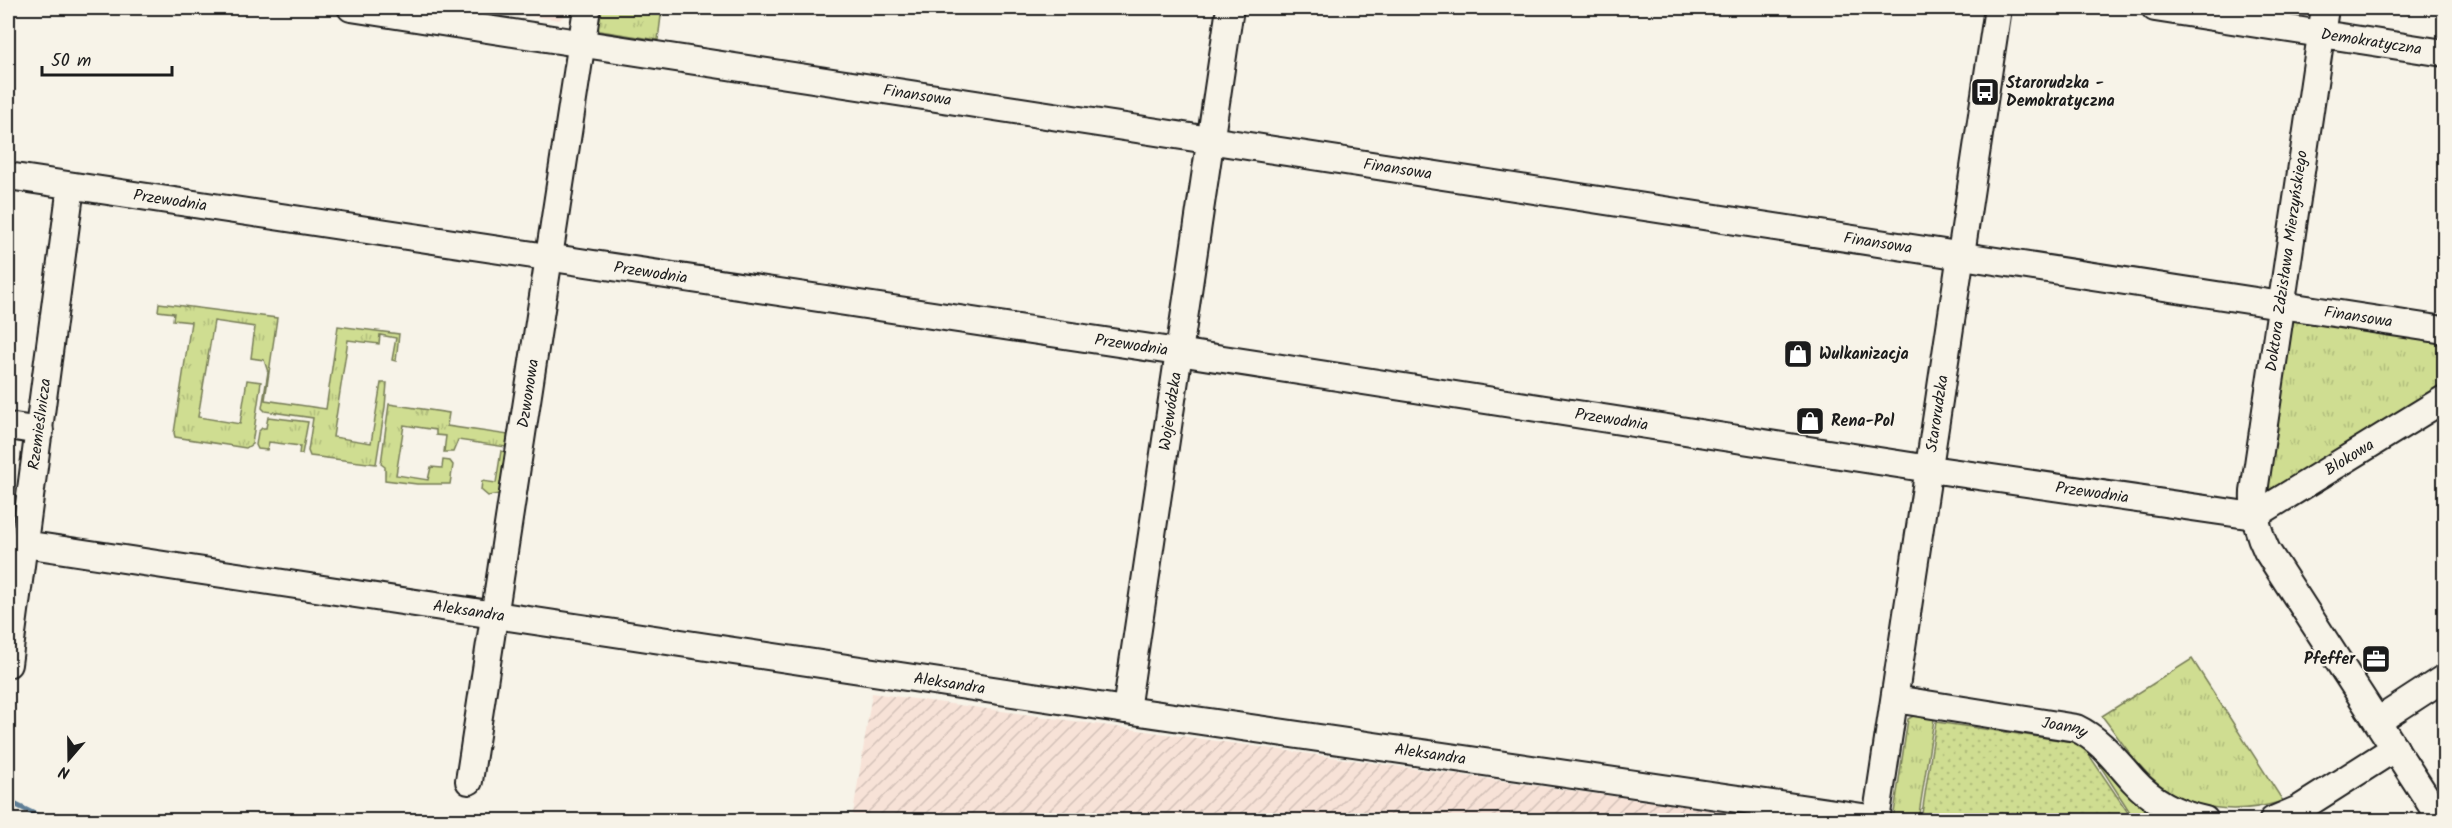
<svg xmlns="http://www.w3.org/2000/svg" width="2452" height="828" font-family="Kalam,sans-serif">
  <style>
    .built { fill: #f7e2d7 }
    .industrial { fill: url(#industrial-furrows) }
    .grass { fill: url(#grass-tufts); stroke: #767c56; stroke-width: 1.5 }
    .garden { fill: url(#garden-dots); stroke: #767c56; stroke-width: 1.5 }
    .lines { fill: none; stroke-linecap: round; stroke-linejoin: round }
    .stream { stroke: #5e7e96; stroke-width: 5 }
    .minor-casing { stroke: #1c1c1c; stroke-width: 30 }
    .minor { stroke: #f7f3e8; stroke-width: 26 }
    .labels { text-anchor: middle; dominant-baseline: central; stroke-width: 5; stroke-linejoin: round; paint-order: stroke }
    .street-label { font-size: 16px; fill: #1c1c1c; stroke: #f7f3e8 }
    .poi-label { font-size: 16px; font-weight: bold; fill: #1c1c1c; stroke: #f7f3e8; text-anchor: start }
  </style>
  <defs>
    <pattern id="industrial-furrows" width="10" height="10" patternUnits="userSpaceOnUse" patternTransform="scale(1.5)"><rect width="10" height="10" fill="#f7e2d7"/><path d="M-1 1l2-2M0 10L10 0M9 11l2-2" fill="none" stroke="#d3c1b8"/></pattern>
    <pattern id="grass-tufts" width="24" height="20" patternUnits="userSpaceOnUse" patternTransform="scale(1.5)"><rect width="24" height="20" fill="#cfdd91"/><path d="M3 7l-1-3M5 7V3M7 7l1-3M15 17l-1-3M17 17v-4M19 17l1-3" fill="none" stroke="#b1bd7c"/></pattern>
    <pattern id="garden-dots" width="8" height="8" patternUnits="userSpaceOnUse" patternTransform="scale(1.5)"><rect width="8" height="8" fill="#cfdd91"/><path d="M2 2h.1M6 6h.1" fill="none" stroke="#b1bd7c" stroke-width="1.8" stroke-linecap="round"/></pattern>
  </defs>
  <rect width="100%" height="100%" fill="#f7f3e8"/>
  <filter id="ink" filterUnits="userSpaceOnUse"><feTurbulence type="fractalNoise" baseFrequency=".0167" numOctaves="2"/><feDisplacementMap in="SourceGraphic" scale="12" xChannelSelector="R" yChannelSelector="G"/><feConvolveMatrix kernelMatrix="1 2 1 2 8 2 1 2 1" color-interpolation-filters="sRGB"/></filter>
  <g filter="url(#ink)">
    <path class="built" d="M476 8H570L569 12 559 20Z"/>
    <path class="industrial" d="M872 693 1782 820H852Z"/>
    <path class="grass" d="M599 8H662L658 40 600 31 597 28Z
      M159 303 277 318 265 400 326 409 338 326 399 334 396 361 392 360 396 338 380 335 379 344 348 340 333 437 371 443 381 383H387L385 407 376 464 310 456 308 451 313 418 265 411 262 408 268 372 264 360 251 358 255 327 214 321 198 417 240 424 247 380 261 382 252 444 246 448 175 437 174 433 191 322 173 320 174 313 158 311Z
      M2294 317 2444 340V391L2265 499 2291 320Z
      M389 404 449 413 447 426 509 435 506 447 458 440 453 452H444L446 436 436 435V430L404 425 396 475 428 480 431 467 442 468 443 460 450 461 453 465 450 484H417L385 480V467L381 464Z
      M268 417 308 422 302 454H299L300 446 269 442 267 450 258 449 256 445 258 432 262 428H266Z
      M501 451 506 452 499 494 488 496 481 490 482 481 496 483Z
      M2192 659 2283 801C2237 815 2189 812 2152 778 2133 761 2118 736 2102 716Z
      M1915 715 1934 719 1918 820H1893L1908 719Z
      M2090 750 2179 820H2135Z"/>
    <path class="garden" d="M1936 722 2073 742 2083 746 2133 820H1921Z"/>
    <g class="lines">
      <path class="stream" d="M8 801 47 820"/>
      <g class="minor-casing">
        <g id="minor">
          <path id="s1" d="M351 8 2444 330"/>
          <path id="s2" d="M2155 8 2444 53"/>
          <path d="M2325 8 2254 492C2253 513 2257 531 2267 551L2441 820"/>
          <path id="s3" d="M8 176 1178 352 1930 469 2254 516"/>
          <path d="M8 426 40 431"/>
          <path id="s4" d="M2254 516 2444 399"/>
          <path id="s5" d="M24 544 1119 709 1876 819"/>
          <path id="s6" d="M8 664 71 186"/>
          <path id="s7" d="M1895 699 2076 728C2101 740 2115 760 2133 780 2152 801 2178 814 2205 820"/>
          <path id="s8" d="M1126 710 1230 8"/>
          <path d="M2378 721 2444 678"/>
          <path id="s9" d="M469 781 587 8"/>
          <path id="s10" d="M1876 820 1998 8"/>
          <path d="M2273 820 2299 809 2395 748"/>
        </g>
      </g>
      <use href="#minor" class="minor"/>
    </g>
  </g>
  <defs>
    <g id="bus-square" transform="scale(1.5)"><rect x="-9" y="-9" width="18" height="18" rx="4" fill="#1c1c1c" stroke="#f7f3e8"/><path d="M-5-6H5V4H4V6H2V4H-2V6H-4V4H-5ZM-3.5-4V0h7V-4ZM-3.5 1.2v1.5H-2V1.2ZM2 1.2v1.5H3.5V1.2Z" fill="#fff"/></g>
    <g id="shop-square" transform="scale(1.5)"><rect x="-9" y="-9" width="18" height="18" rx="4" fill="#1c1c1c" stroke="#f7f3e8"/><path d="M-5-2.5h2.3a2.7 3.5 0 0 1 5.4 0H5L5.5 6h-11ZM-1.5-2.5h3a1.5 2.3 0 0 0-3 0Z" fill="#fff"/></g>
    <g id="office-square" transform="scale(1.5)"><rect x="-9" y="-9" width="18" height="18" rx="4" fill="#1c1c1c" stroke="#f7f3e8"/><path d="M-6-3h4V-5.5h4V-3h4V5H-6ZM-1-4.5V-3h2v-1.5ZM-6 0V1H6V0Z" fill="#fff"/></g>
  </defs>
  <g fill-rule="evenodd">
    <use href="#bus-square" x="1985" y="92"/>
    <use href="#shop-square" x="1798" y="354"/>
    <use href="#shop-square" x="1810" y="421"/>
    <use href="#office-square" x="2376" y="659"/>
  </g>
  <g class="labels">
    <g class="street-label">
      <text stroke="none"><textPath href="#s2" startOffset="219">Demokratyczna</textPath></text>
      <text stroke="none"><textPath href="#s1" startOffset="573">Finansowa</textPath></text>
      <text stroke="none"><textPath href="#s1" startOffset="1059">Finansowa</textPath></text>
      <text stroke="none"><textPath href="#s3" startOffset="164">Przewodnia</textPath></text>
      <text stroke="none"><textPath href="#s1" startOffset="1545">Finansowa</textPath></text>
      <text transform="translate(2287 261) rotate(-82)">Doktora Zdzisława Mierzyńskiego</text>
      <text stroke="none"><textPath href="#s3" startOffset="650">Przewodnia</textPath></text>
      <text stroke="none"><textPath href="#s1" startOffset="2031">Finansowa</textPath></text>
      <text stroke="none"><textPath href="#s3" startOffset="1136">Przewodnia</textPath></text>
      <text stroke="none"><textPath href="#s9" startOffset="392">Dzwonowa</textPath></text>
      <text stroke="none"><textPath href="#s8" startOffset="302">Wojewódzka</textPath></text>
      <text stroke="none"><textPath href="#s10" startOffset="411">Starorudzka</textPath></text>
      <text stroke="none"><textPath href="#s3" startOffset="1622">Przewodnia</textPath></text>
      <text stroke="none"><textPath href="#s6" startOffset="242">Rzemieślnicza</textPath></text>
      <text stroke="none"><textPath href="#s4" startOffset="112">Blokowa</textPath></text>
      <text stroke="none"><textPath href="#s3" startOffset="2108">Przewodnia</textPath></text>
      <text stroke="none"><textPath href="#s5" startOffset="450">Aleksandra</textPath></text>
      <text stroke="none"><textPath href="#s5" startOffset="936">Aleksandra</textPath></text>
      <text stroke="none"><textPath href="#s7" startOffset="172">Joanny</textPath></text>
      <text stroke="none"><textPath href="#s5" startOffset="1422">Aleksandra</textPath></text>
    </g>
    <g class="poi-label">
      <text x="2006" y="83">Starorudzka -<tspan x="2006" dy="18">Demokratyczna</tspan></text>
      <text x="1819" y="354">Wulkanizacja</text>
      <text x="1831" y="421">Rena-Pol</text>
      <text x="2355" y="659" text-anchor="end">Pfeffer</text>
    </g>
  </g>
  <rect width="2452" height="828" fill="none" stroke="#f7f3e8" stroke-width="30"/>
  <rect x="15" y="15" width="2422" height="798" fill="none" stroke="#1c1c1c" stroke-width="2" filter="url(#ink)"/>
  <g transform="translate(69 759) rotate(200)" stroke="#f7f3e8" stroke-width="4.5" paint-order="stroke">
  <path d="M0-4.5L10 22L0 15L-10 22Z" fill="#1c1c1c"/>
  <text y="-9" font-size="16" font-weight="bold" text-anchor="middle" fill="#1c1c1c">N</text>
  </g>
  <path d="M42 66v9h130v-9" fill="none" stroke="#1c1c1c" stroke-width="3"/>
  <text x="51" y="66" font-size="18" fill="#1c1c1c" stroke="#f7f3e8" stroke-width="4.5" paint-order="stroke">50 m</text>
</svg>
